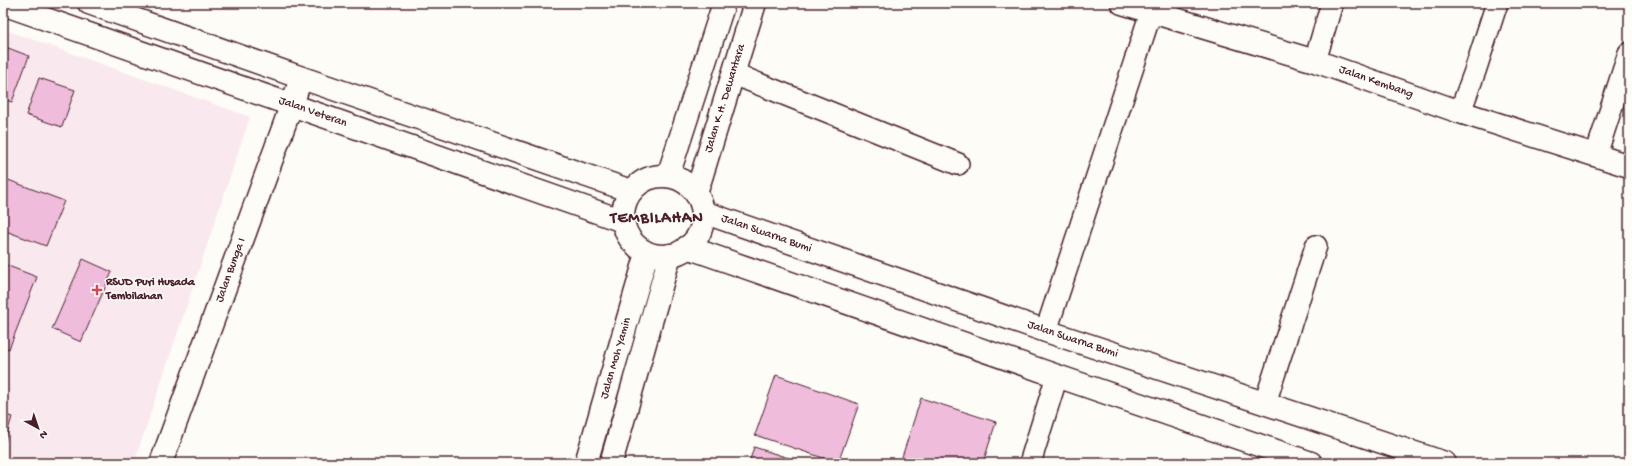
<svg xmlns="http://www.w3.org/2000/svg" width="1632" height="466" font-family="'Gochi Hand',sans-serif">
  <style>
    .built { fill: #f9e9ef }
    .building { fill: #efbcdb; stroke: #4a1f2b }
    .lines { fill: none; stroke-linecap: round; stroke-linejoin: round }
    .minor-casing { stroke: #4a1f2b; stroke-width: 24 }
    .tertiary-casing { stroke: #4a1f2b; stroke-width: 25 }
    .minor { stroke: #fdfcf7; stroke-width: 21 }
    .tertiary { stroke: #fdfcf7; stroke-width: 22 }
    .poi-dot { fill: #d1495b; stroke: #fdfcf7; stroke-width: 1.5 }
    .labels { text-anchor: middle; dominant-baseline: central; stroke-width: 3; stroke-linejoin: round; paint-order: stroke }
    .street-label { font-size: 12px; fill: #4a1f2b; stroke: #fdfcf7 }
    .poi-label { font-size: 12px; font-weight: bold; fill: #4a1f2b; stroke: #fdfcf7; text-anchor: start }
    .district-label { font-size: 16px; font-weight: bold; letter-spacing: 1px; fill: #4a1f2b; stroke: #fdfcf7 }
  </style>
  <rect width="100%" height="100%" fill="#fdfcf7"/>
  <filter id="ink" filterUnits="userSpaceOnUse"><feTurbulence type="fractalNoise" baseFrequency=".025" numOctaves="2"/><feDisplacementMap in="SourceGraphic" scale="8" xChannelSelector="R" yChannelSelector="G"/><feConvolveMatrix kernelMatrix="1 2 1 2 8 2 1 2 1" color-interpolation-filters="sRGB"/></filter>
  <g filter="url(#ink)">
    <path class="built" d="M3 29 250 117 134 463H3Z"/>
    <path class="building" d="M3 46 29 56 12 102 3 99Z
      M39 78 75 90 62 127 26 115Z
      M3 178 64 201 46 246 3 230Z
      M83 259 112 272 81 342 52 329Z
      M3 264 37 277 9 349 3 347Z
      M776 375 859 404 838 463 755 435Z
      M921 398 996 422 983 463H900Z
      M3 414 12 417 3 447Z
      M754 447 804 463H749Z"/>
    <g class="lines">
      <g class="minor-casing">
        <path id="minor" d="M1315 61 1332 3
          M734 74 958 164
          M1460 112 1475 71 1497 3
          M1596 155 1629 53
          M1046 331 1154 3
          M1265 403 1316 246
          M1030 463 1057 376"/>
      </g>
      <g class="tertiary-casing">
        <g id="tertiary">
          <path d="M89 3 302 78 631 191"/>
          <path id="s1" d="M1122 3 1315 61 1460 112 1629 166"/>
          <path id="s2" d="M3 4 623 221"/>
          <circle cx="663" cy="216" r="40"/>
          <path d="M668 176 724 3"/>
          <path id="s3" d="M696 194 755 3"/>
          <path id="s4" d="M703 212 1046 331 1445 463"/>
          <path d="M687 247 1057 376 1311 463"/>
          <path id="s5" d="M161 463 297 90"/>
          <path id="s6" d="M586 463 647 253"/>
          <path d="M611 463 670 255"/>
        </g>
      </g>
      <use href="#minor" class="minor"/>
      <use href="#tertiary" class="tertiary"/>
    </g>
  </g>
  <path class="poi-dot" d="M95 284h4v4h4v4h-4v4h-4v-4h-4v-4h4z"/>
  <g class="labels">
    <g class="street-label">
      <text stroke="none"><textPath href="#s1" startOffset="266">Jalan Kembang</textPath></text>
      <text stroke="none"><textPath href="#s3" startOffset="100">Jalan K.H. Dewantara</textPath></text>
      <text stroke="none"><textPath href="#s2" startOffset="328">Jalan Veteran</textPath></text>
      <text stroke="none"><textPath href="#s4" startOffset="67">Jalan Swarna Bumi</textPath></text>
      <text stroke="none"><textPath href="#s5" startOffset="205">Jalan Bunga I</textPath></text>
      <text stroke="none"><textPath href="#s4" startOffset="391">Jalan Swarna Bumi</textPath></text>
      <text stroke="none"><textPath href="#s6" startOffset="109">Jalan Moh Yamin</textPath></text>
    </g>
    <g class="poi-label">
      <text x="106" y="283">RSUD Puri Husada<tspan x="106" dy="14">Tembilahan</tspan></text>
    </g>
    <g class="district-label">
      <text x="657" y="219">TEMBILAHAN</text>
    </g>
  </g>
  <rect width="1632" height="466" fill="none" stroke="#fdfcf7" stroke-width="16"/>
  <rect x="8" y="8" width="1616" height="450" fill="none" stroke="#4a1f2b" stroke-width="1.5" filter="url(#ink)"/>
  <g transform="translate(38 428) rotate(140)" stroke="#fdfcf7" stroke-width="3" paint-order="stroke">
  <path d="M0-3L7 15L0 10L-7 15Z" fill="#4a1f2b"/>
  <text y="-6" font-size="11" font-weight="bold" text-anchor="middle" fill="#4a1f2b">N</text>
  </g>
</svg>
